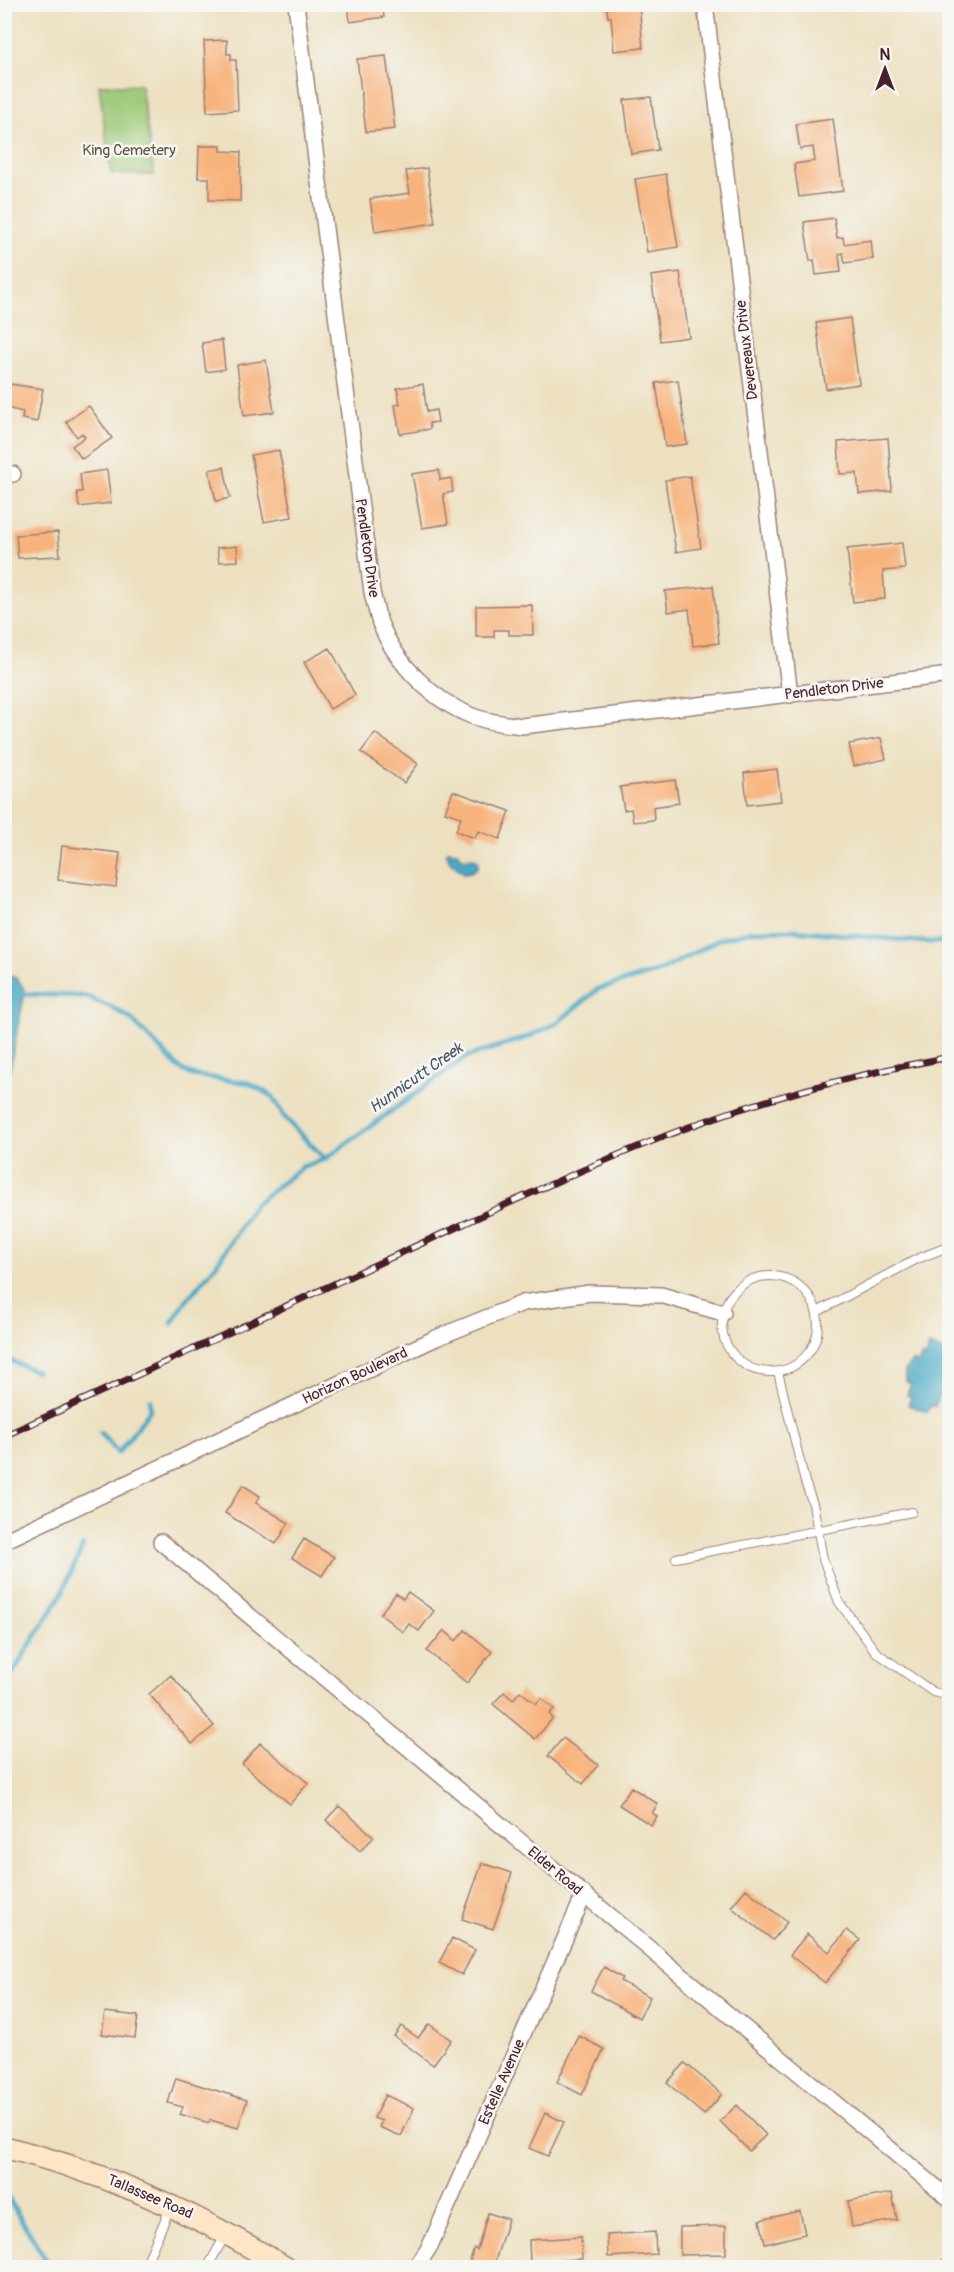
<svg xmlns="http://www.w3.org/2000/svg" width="954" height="2272" font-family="Pangolin,sans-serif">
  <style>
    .green { fill: #9bc876; stroke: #727450; stroke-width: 1.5 }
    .water { fill: #46a9c6; stroke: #486478; stroke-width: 1.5 }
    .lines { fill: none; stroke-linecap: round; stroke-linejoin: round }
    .stream { stroke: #46a9c6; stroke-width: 5 }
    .building { fill: #f8b27b }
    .lane-casing { stroke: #9b8076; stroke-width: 10 }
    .street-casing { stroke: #9b8076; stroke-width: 18 }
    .secondary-casing { stroke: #9b8076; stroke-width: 24 }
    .lane { stroke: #fff; stroke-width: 8 }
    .street { stroke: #fff; stroke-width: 15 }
    .secondary { stroke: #fde5c5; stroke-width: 21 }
    .rail-casing { stroke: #4a1f2b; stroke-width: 7 }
    .rail { stroke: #f6f6f2; stroke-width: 4.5; stroke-dasharray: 14; stroke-linecap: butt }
    .labels { text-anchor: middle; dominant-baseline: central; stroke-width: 5; stroke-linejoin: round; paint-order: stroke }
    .park-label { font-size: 15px; fill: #625242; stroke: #f6f6f2 }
    .street-label { font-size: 15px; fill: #4a1f2b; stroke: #f6f6f2 }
    .water-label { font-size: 16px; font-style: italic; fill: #485669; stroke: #f6f6f2 }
  </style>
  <rect width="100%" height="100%" fill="#f6f6f2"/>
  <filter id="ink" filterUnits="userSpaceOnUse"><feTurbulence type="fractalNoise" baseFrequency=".0167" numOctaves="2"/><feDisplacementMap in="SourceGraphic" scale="12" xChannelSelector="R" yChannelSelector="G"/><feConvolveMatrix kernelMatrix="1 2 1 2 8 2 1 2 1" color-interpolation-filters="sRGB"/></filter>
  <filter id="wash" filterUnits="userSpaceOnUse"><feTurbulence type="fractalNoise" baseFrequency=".008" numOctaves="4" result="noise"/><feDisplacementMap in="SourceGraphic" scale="24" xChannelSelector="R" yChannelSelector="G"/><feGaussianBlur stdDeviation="1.35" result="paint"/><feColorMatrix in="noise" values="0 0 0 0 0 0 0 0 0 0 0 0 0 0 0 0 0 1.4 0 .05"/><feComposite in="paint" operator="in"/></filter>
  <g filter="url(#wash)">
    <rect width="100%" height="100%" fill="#ece0c0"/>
    <path class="green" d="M99 85H141L154 175 111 174Z"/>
    <path class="water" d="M448 851 457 852 464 859 471 857 478 860V867L471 872 464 873 451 863 446 853Z
      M5 975C17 976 20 981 25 992L5 1093Z
      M929 1346 947 1352 943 1364 948 1366 945 1373 949 1375 950 1393 945 1396 939 1394 935 1407 931 1405 928 1412 908 1405 911 1397 907 1395 911 1384 905 1381V1371L912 1361 918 1364 921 1357 925 1358Z"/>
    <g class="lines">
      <path class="stream" d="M24 994 84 996 111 1007 130 1018 179 1068 192 1075 249 1083 272 1096 285 1118 325 1159
        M172 1323 186 1301 216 1265 255 1204 302 1167 325 1159 466 1057 528 1037 557 1023 598 989 660 971 720 939 752 931 792 930 925 942H950
        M4 1358 36 1371
        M101 1433 118 1453 150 1410V1400
        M4 1687 61 1595 83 1546
        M6 2195 51 2268"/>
    </g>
    <g id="blocks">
      <path class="building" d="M348 4H382L384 17 350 22Z
        M606 4H639L643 48 614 51 611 17H608Z
        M227 40V54H231V60H236L238 110 207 112 204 41Z
        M386 56 395 129 366 132 357 59Z
        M651 97 658 150 631 154 624 100Z
        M833 119 843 191 799 197 794 164 815 161 813 147 800 149 796 124Z
        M199 146H221V151L241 152 240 201 209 200V178H198Z
        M427 168 435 223 375 232 370 199 410 193 406 171Z
        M666 174 678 247 647 252 635 179Z
        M834 218 837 238 843 237 844 244 871 240 873 259 845 263 843 253 839 254 841 272 816 275 814 260 810 261 804 222Z
        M680 272 689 337 660 341 651 276Z
        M850 318 859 384 826 389 816 323Z
        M222 340 225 369 206 372 202 343Z
        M266 360 274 412 244 416 237 365Z
        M678 380 687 444 665 447 656 383Z
        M10 384 43 389 37 422 22 419 23 412 6 408Z
        M423 384 427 412 436 410 438 422 429 423 430 429 400 434 395 405 400 404 397 388Z
        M89 406 112 438 82 459 72 446 85 437 82 433 77 437 66 422Z
        M888 438 892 491 859 494 857 473 840 474 838 442Z
        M279 450 292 517 264 522 251 455Z
        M224 467 230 498 216 501 209 470Z
        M107 470 111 503 79 507 77 492H82L80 474Z
        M439 470 440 480 451 478 453 492 443 494 448 524 422 528 412 474Z
        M690 476 701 548 676 552 665 480Z
        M58 532 60 556 18 558 16 535Z
        M902 543 905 569 883 571 885 599 853 602 847 549Z
        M237 546 238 561 219 562 217 548Z
        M713 586 719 643 693 646 689 609 668 612 665 591Z
        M532 605 533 635H509V630H494V637H476V606Z
        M330 648 355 695 330 709 304 662Z
        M375 733 418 764 404 783 361 752Z
        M881 738 886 759 854 766 849 744Z
        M777 769 781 801 747 805 744 773Z
        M675 780 679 803 653 807 654 820 633 822 631 809 624 810 620 787Z
        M453 791 510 811 500 839 478 831 475 838 456 831 461 817 445 812Z
        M62 846 120 853 116 887 58 880Z
        M243 1485 260 1496 256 1503 289 1523 276 1544 225 1513Z
        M304 1539 334 1557 322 1576 292 1558Z
        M408 1592 434 1611 419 1631 409 1624 403 1632 380 1614 396 1593 403 1599Z
        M444 1630 456 1641 465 1630 492 1652 467 1683 427 1651Z
        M171 1675 214 1726 192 1744 149 1694Z
        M520 1691 536 1704 541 1698 554 1709 549 1714 553 1718 535 1739 493 1704 504 1692 513 1700Z
        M563 1738 598 1765 583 1784 548 1756Z
        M260 1743 308 1783 290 1804 242 1764Z
        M631 1787 658 1804 652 1813 657 1816 651 1825 619 1805Z
        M339 1806 374 1837 360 1851 326 1820Z
        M482 1863 512 1873 493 1929 462 1919Z
        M746 1889 787 1922 773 1940 731 1907Z
        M847 1930 860 1940 825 1983 790 1955 807 1934 829 1952Z
        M452 1938 475 1950 462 1975 439 1963Z
        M604 1967 622 1978 620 1981 650 1997 639 2018 591 1991Z
        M105 2012 138 2016 135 2038 102 2034Z
        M429 2024 451 2040 433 2065 394 2036 401 2026 418 2038Z
        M579 2036 604 2049 582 2095 557 2082Z
        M685 2063 722 2094 704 2115 667 2083Z
        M176 2078 247 2100 238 2128 210 2120 209 2123 180 2114 183 2107 168 2103Z
        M385 2095 414 2108 401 2136 379 2127 382 2121 374 2118Z
        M737 2105 766 2135 749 2151 720 2121Z
        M545 2113 564 2122 548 2156 529 2148Z
        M892 2193 897 2220 852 2227 848 2201Z
        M800 2211 805 2234 765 2244 760 2220Z
        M488 2213 508 2219 493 2268H484L469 2263 474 2248 477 2250Z
        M726 2226V2254L680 2255V2227Z
        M655 2232 656 2254 608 2257 607 2235Z
        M581 2237 582 2259 530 2262 529 2240Z"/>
    </g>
  </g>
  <g filter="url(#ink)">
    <use href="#blocks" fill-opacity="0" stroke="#9b8076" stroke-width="1.5"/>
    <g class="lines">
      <g class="lane-casing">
        <path id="lane" d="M722 1324a48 48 0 1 1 96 0a48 48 0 1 1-96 0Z
          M817 1312 917 1259 950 1246
          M778 1372 805 1482 813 1504 823 1559 839 1602 876 1652 933 1692 950 1696
          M676 1558 912 1512
          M144 2268 171 2206
          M207 2268 226 2234"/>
      </g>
      <g class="street-casing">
        <path id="street" d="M296 4 372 592C374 602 377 613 380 623 396 664 432 700 472 716 488 722 505 724 522 726L950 675
          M705 4 790 695
          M4 475 13 474
          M4 1541 436 1338 523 1303 590 1293 661 1295 723 1313
          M161 1542 950 2199
          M416 2268 430 2246 584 1895
          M946 2268 950 2265"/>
      </g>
      <g class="secondary-casing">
        <path id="secondary" d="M4 2147C105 2172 198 2214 286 2268"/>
      </g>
      <use href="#lane" class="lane"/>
      <use href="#street" class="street"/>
      <use href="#secondary" class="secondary"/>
      <g class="rail-casing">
        <path id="rail" d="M4 1436C138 1375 272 1313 405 1251 512 1202 619 1150 731 1112 802 1089 876 1070 950 1057"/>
      </g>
      <use href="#rail" class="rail"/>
    </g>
  </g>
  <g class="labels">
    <g class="park-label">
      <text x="129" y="150">King Cemetery</text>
    </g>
    <g class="street-label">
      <text transform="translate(747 350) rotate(-97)">Devereaux Drive</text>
      <text transform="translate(367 548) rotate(82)">Pendleton Drive</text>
      <text transform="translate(834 689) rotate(-7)">Pendleton Drive</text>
      <text transform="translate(355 1376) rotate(-25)">Horizon Boulevard</text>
      <text transform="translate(555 1871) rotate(40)">Elder Road</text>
      <text transform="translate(502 2082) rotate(-66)">Estelle Avenue</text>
      <text transform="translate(150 2197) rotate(23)">Tallassee Road</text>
    </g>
    <g class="water-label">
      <text transform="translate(416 1078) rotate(-35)">Hunnicutt Creek</text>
    </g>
  </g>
  <rect width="954" height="2272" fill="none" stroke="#f6f6f2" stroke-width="24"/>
  <g transform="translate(885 69)" stroke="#f6f6f2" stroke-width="4.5" paint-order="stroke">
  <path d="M0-4.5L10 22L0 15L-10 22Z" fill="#4a1f2b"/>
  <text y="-9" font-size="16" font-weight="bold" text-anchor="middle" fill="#4a1f2b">N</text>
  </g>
</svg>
